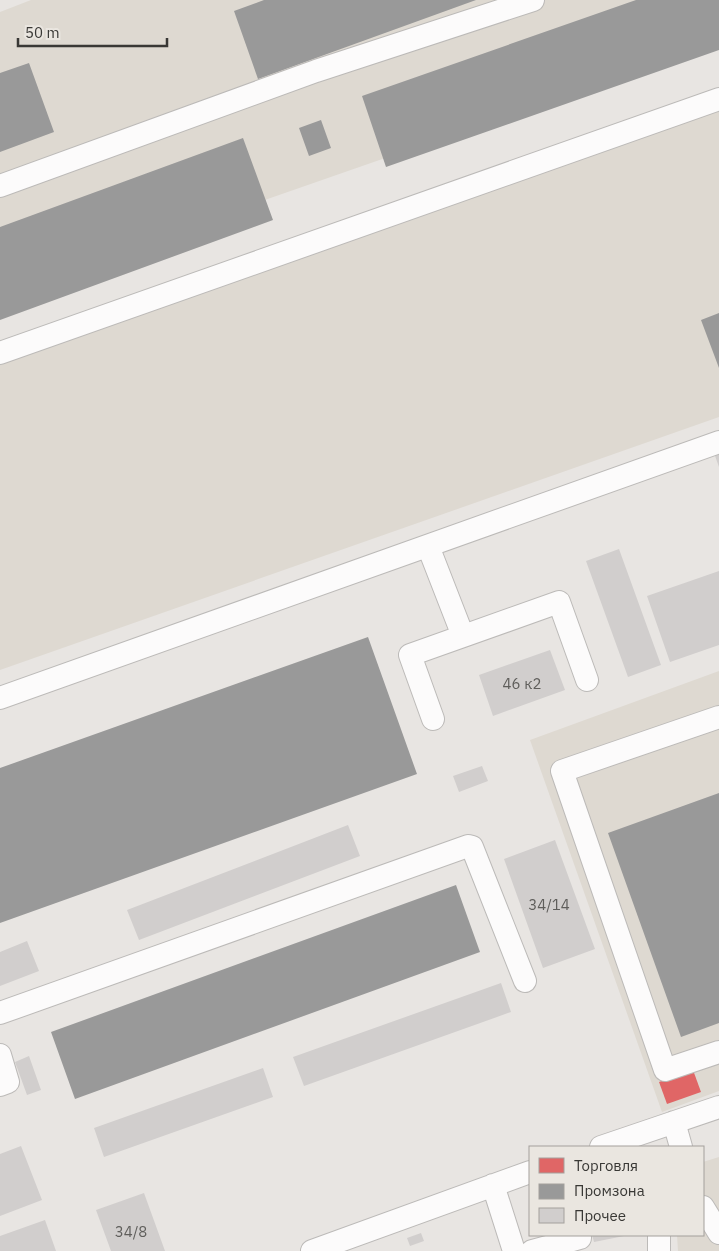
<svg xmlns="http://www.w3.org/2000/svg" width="719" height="1251" font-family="'IBM Plex Sans',sans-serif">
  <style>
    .built { fill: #ded9d1 }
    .shops { fill: #e06666 }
    .industry { fill: #999 }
    .building { fill: #d1cecd }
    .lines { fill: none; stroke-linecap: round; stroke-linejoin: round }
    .minor-casing { stroke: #bcbab8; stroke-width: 24 }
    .minor { stroke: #fcfbfb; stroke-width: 22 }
    .labels { text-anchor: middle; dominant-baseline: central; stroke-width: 5; stroke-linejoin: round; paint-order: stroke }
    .number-label { font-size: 15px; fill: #5f5e5b }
  </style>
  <rect width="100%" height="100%" fill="#e8e5e2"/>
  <path class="built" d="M31 0H719L600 83 139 244 0 294V12Z
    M719 87V417L0 670V350L73 320Z
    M719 671V1091L662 1112 530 740Z
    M719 1157V1251H678L677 1235H703V1162Z"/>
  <path class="shops" d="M693 1070 701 1092 667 1104 659 1082Z"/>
  <path class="industry" d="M264 0H476L258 79 234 11Z
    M636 0H719V50L386 167 362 96Z
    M29 63 54 132 0 152V73Z
    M321 120 331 148 309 156 299 128Z
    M243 138 273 220 0 320V227Z
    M719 313V368L701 320Z
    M368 637 417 774 0 923V768Z
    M719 793V1023L681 1037 608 833Z
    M456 885 480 952 75 1099 51 1032Z"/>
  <path class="building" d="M719 451V467L714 453Z
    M619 549 661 665 628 677 586 561Z
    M719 571V645L670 662 647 596Z
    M550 650 565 690 493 716 479 675Z
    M482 766 488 781 459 792 453 776Z
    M348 825 360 856 139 940 127 910Z
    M555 840 595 949 543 968 504 859Z
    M27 941 39 971 0 986V952Z
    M501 983 511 1012 304 1086 293 1057Z
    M29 1056 41 1090 27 1095 15 1062Z
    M263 1068 273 1097 104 1157 94 1128Z
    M21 1146 42 1200 0 1216V1154Z
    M144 1193 165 1251H111L96 1210Z
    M45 1220 56 1251H0V1236Z
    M421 1233 424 1241 410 1246 407 1238Z
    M592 1235H623L624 1236 594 1242Z"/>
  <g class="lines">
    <g class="minor-casing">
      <path id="minor" d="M0 186 316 71 533 0
        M0 353 719 99
        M428 546 463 636
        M0 698 719 442
        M719 717 562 771 665 1070 719 1052
        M433 719 410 655 559 602 587 680
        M0 1013 468 846 472 847 525 981
        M0 1055 8 1082 0 1085
        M674 1122 681 1147
        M601 1147 719 1107
        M493 1185 514 1251
        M703 1207 719 1233
        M659 1235V1251
        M312 1251 530 1172
        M532 1251 580 1238"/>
    </g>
    <use href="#minor" class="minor"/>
  </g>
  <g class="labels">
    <g class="number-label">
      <text x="522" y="683">46 к2</text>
      <text x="549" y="904">34/14</text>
      <text x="131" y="1231">34/8</text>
    </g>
  </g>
  <rect x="529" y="1146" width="175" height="90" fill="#eae6e0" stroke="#a3a09c"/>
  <rect x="539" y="1158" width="25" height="15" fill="#e06666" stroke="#a3a09c"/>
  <text x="574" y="1171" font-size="15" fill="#393835">Торговля</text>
  <rect x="539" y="1184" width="25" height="15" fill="#999999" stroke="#a3a09c"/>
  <text x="574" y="1196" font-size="15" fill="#393835">Промзона</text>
  <rect x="539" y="1208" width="25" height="15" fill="#d1cecd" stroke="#a3a09c"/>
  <text x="574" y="1221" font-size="15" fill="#393835">Прочее</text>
  <path d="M18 38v8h149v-8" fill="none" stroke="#393835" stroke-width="2.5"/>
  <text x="25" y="38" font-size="15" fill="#393835" stroke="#eae6e0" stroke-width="4" paint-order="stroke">50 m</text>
</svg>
